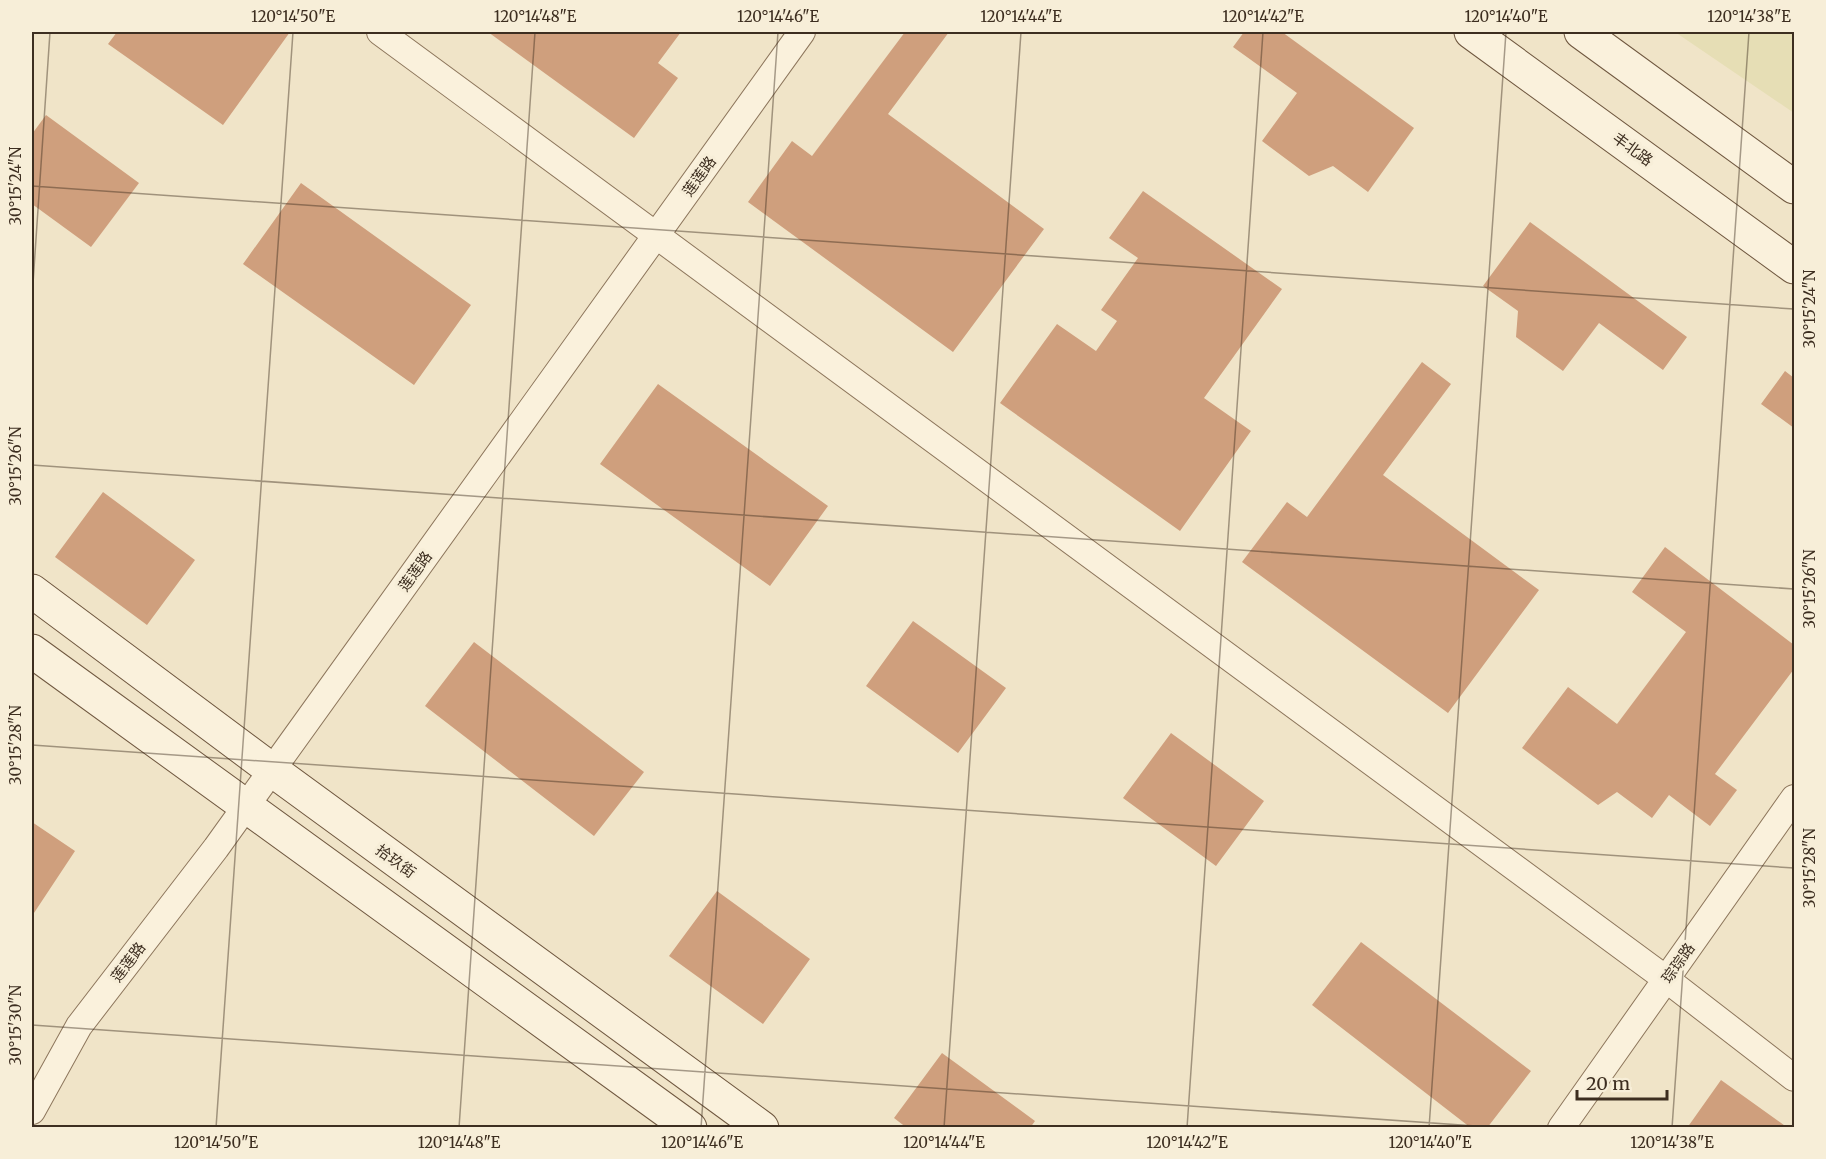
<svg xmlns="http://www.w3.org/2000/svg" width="1826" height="1159" font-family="Merriweather,'Noto Sans SC',serif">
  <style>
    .farmland { fill: #e6deb5 }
    .building { fill: #cf9f7d }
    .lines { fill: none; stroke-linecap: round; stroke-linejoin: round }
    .street-casing { stroke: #8d765c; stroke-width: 28 }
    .secondary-casing { stroke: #6f573f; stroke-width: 35 }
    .street { stroke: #faf1dc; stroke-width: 26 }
    .secondary { stroke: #faf1dc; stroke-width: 33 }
    .ticks { fill: none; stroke: #3d2e20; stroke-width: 1.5; stroke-opacity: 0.45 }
    .labels { text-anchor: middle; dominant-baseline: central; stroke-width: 6; stroke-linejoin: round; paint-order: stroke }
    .street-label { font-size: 15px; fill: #3d2e20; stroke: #f7eed8 }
    .neatline { fill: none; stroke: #3d2e20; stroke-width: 2 }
    .ticks-label { font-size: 15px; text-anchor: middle; fill: #3d2e20 }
  </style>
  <rect width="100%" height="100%" fill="#f0e4c8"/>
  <path class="farmland" d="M1675 32H1794V113Z"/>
  <path class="building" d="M117 32H290L223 125 108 44Z
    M488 32H681L658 63 678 78 634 138Z
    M905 32H949L888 114 1044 229 953 352 748 202 792 141 812 156Z
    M1244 32H1282L1414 128 1368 192 1333 166 1309 176 1262 141 1297 93 1233 47Z
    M46 115 139 183 91 247 32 204V134Z
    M301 183 471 305 414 385 243 264Z
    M1143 191 1282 289 1204 398 1251 431 1180 531 1000 403 1057 324 1096 351 1117 321 1101 310 1138 258 1109 238Z
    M1530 222 1687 337 1663 370 1599 323 1563 371 1516 337 1518 311 1483 286Z
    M1422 362 1451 384 1383 475 1539 590 1448 713 1242 562 1287 502 1307 517Z
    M1785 371 1794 378V428L1761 404Z
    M658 384 828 506 770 586 600 464Z
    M103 492 195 560 147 625 55 557Z
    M1665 547 1794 645V669L1715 774 1737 790 1710 826 1669 795 1652 818 1617 792 1598 805 1522 748 1568 687 1617 724 1686 632 1632 592Z
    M913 621 1006 688 958 753 866 686Z
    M474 642 644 772 594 836 425 706Z
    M1171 733 1264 801 1216 866 1123 798Z
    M32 822 75 851 32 916Z
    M717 891 810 959 763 1024 669 956Z
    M1361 942 1531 1071 1487 1128H1471L1312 1005Z
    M942 1053 1035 1121 1030 1128H907L894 1118Z
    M1721 1080 1788 1128H1687Z"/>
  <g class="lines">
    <g class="street-casing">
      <path id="street" d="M380 32 1666 979 1794 1078
        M32 1111 79 1026 216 848 272 770 802 32
        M1561 1128 1794 798"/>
    </g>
    <g class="secondary-casing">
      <path id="secondary" d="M1471 32 1794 267
        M1581 32 1794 187
        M32 591 272 770 762 1128
        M32 651 690 1128"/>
    </g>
    <use href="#street" class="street"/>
    <use href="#secondary" class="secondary"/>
  </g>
  <path class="ticks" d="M32 186 1794 309M32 298 50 32M32 465 1794 589M32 745 1794 868M32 1025 1504 1128M216 1128 293 32M459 1128 535 32M701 1128 778 32M944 1128 1021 32M1187 1128 1263 32M1429 1128 1506 32M1672 1128 1749 32"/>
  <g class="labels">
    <g class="street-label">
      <text transform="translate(1633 149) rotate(36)">丰北路</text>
      <text transform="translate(699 176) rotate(-54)">莲莲路</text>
      <text transform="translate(415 571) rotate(-54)">莲莲路</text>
      <text transform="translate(396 861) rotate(36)">拾玖街</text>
      <text transform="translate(128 962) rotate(-53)">莲莲路</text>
      <text transform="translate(1678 963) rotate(-55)">琮琮路</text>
    </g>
  </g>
  <rect width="1826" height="1159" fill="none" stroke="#f7eed8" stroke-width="66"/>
  <path d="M1577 1090v9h90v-9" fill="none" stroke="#3d2e20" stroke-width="3"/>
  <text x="1586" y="1090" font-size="18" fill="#3d2e20" stroke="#f7eed8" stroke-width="4.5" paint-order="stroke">20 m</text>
  <rect x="33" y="33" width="1760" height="1093" class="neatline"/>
  <g class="ticks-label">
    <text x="293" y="22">120°14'50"E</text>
    <text x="535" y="22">120°14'48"E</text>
    <text x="778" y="22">120°14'46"E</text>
    <text x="1021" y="22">120°14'44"E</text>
    <text x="1263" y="22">120°14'42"E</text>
    <text x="1506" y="22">120°14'40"E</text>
    <text x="1749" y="22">120°14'38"E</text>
    <text transform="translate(16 186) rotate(-90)" y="5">30°15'24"N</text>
    <text transform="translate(1810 309) rotate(-90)" y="5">30°15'24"N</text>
    <text transform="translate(16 466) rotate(-90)" y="5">30°15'26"N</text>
    <text transform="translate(1810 589) rotate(-90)" y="5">30°15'26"N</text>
    <text transform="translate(16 745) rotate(-90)" y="5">30°15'28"N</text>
    <text transform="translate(1810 868) rotate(-90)" y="5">30°15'28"N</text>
    <text transform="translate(16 1025) rotate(-90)" y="5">30°15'30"N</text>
    <text x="216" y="1148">120°14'50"E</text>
    <text x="459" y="1148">120°14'48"E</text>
    <text x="702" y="1148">120°14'46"E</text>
    <text x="944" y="1148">120°14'44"E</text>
    <text x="1187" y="1148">120°14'42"E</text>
    <text x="1430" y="1148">120°14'40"E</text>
    <text x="1672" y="1148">120°14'38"E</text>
  </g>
</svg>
